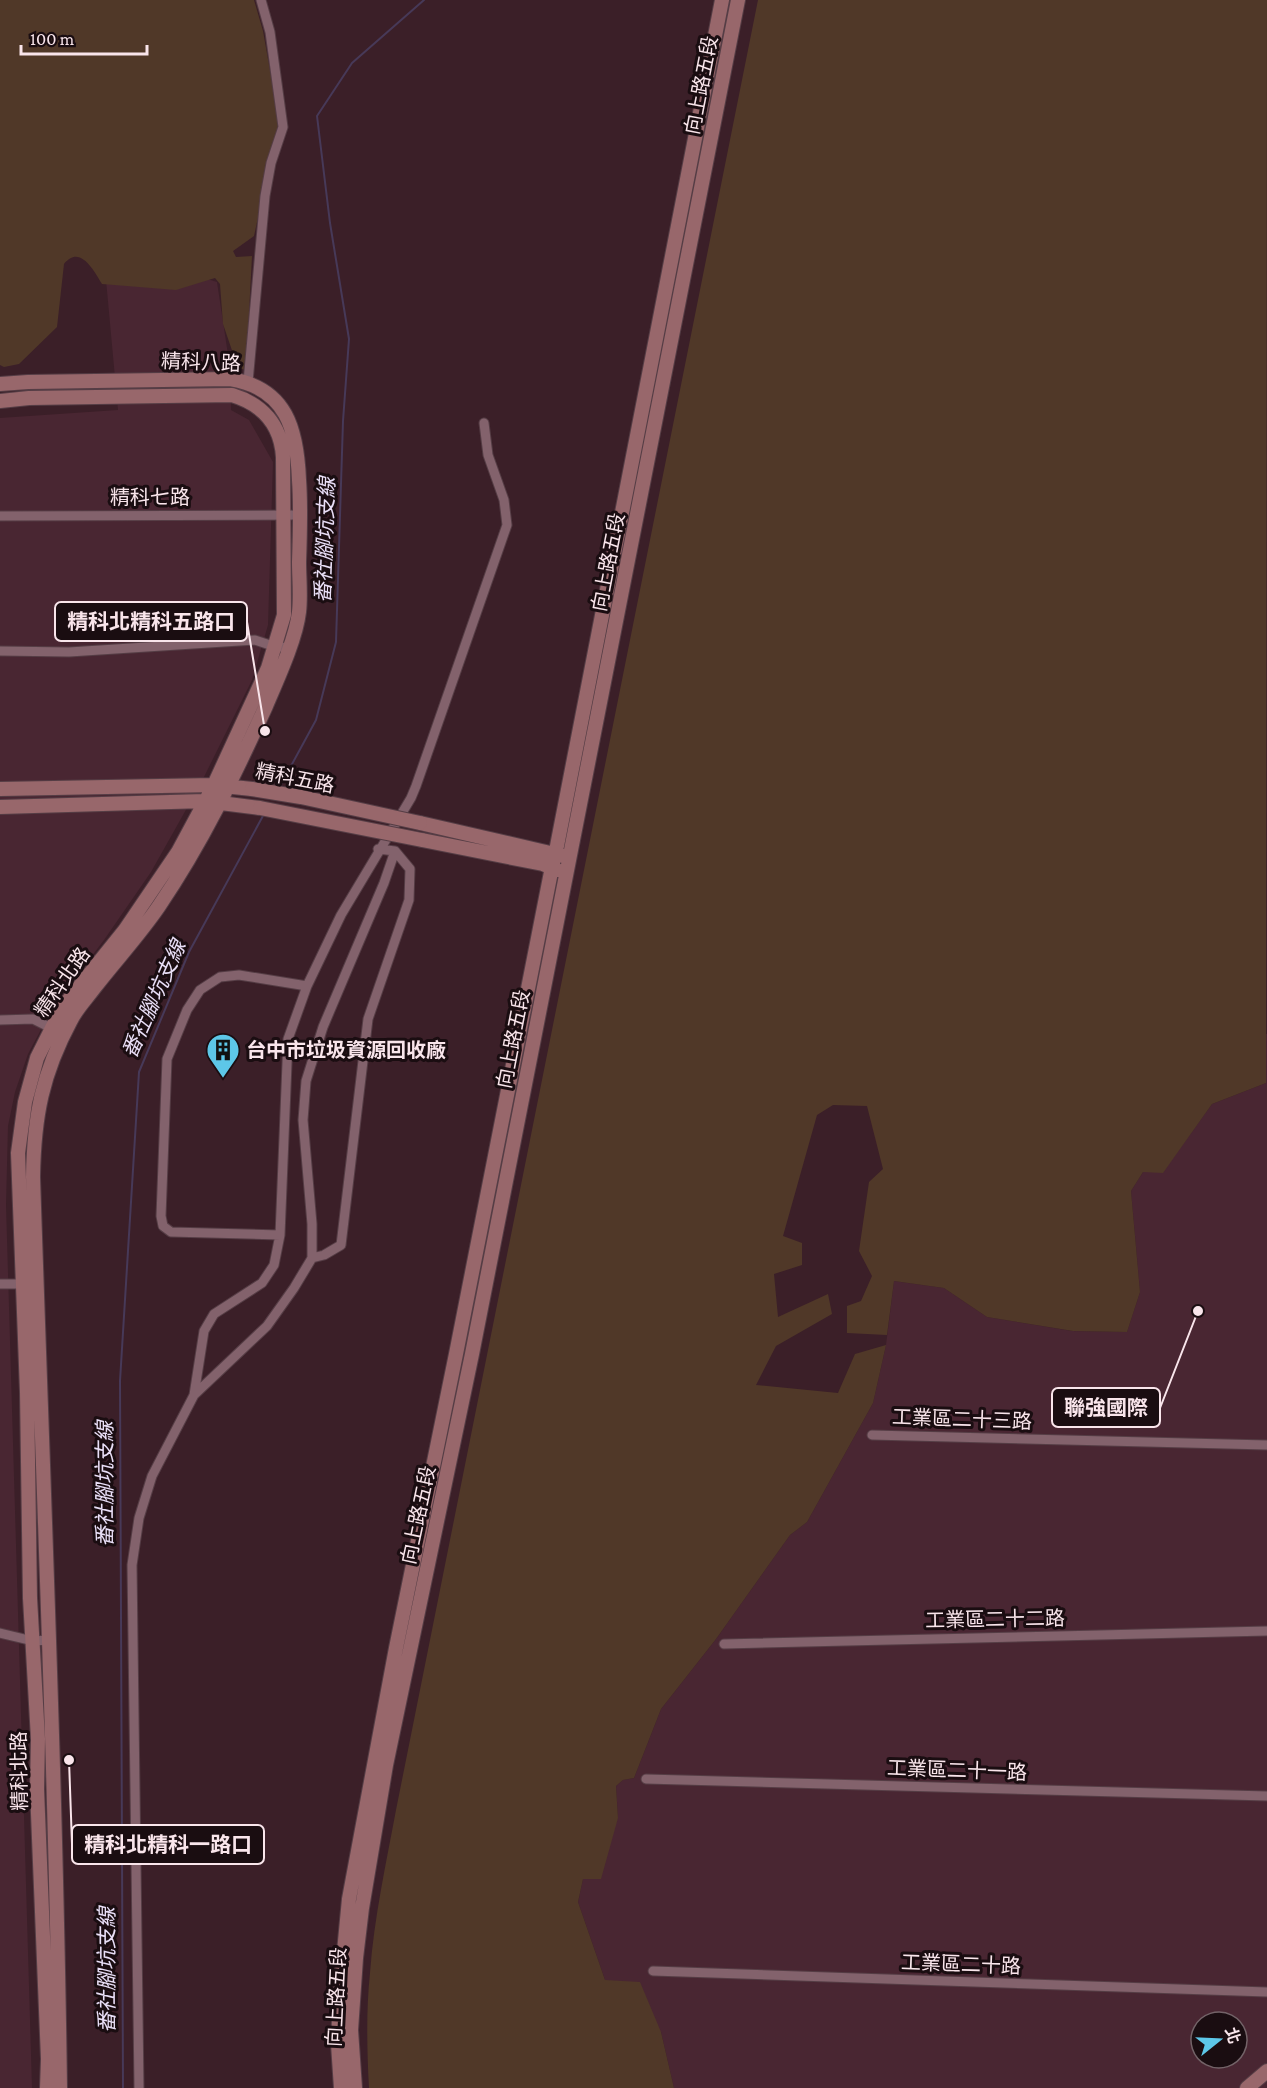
<svg xmlns="http://www.w3.org/2000/svg" width="1267" height="2088" font-family="'Crimson Pro','Noto Sans TC',serif">
  <style>
    .built { fill: #492632; fill-rule: evenodd }
    .green { fill: #503828 }
    .lines { fill: none; stroke-linecap: round; stroke-linejoin: round }
    .stream { stroke: #473958; stroke-width: 2 }
    .street-casing { stroke: #553d45; stroke-width: 11 }
    .secondary-casing { stroke: #553d45; stroke-width: 16 }
    .street { stroke: #83626c; stroke-width: 9 }
    .secondary { stroke: #98676b; stroke-width: 14 }
    .secondary-bridge-casing { stroke: #553d45; stroke-width: 16; stroke-linecap: butt }
    .secondary-bridge { stroke: #98676b; stroke-width: 14 }
    .labels { text-anchor: middle; dominant-baseline: central; stroke-width: 6; stroke-linejoin: round; paint-order: stroke }
    .street-label { font-size: 20px; fill: #f9e5eb; stroke: #1a0d11 }
    .poi-label { font-size: 20px; font-weight: bold; fill: #f9e5eb; stroke: #1a0d11; text-anchor: start }
    .water-label { font-size: 21px; font-style: italic; fill: #e9dff7; stroke: #1a0d11 }
    .leader { fill: none; stroke: #f9e5eb; stroke-width: 2 }
    .callout-dot { fill: #f9e5eb; stroke: #1a0d11; stroke-width: 2 }
    .callout { fill: #1a0d11; stroke: #f9e5eb; stroke-width: 2 }
    .callout-label { font-size: 21px; text-anchor: middle; font-weight: bold; fill: #f9e5eb }
  </style>
  <rect width="100%" height="100%" fill="#3b1f28"/>
  <path class="built" d="M105 269 194 275 217 282 230 368 231 410 249 420 273 462 268 625 252 680 201 783 151 872 104 940 53 1007 28 1054 15 1092 8 1126 6 1205 32 2088H0V418L118 410Z
    M1266 1034H1267V2088H674L661 2032 605 1980 578 1902 583 1879 618 1818 616 1786 623 1780 634 1778 661 1709 716 1639 790 1535 807 1522 873 1403 886 1345 894 1281 944 1288 987 1317 1072 1331 1127 1332 1140 1292 1131 1191 1143 1172H1163L1212 1104 1266 1083ZM1201 2022H1237V2058H1201Z"/>
  <path class="green" d="M0 0H254L263 31 279 121 254 236 233 251 236 257 252 256 246 370 238 368 223 324 220 284 215 278 176 290 102 284C94 271 80 244 64 264L57 327 19 364 4 367 0 365Z
    M758 0H1267L1266 1083 1212 1104 1163 1173 1143 1172 1131 1191 1140 1292 1127 1332 1073 1331 987 1317 944 1288 894 1281 887 1335 847 1333V1306L861 1301 872 1276 859 1251 869 1182 883 1169 867 1106 833 1105 817 1115 783 1236 802 1243V1265L774 1274 778 1317 828 1294 832 1314 776 1346 756 1385 838 1393 855 1354 886 1345 873 1403 807 1522 790 1535 716 1639 661 1709 634 1778 623 1780 616 1786 618 1818 601 1879H583L578 1902 605 1980 640 1982 661 2032 674 2088H369C367 2050 366 2011 370 1973 374 1918 386 1864 396 1810Z"/>
  <g class="lines">
    <path class="stream" d="M279 788 316 720 336 642 343 421 349 339 330 223 317 116 352 63 424 0
      M123 2088 120 1381 139 1072 189 952 264 814"/>
    <g class="street-casing">
      <path id="street" d="M248 382 265 196 271 163 283 127 270 32 261 0
        M0 516 300 515
        M0 651 69 652 255 640 273 646 289 648
        M0 1020 33 1019 55 1030
        M280 1235 171 1232 163 1226 161 1216 167 1059 187 1010 200 990 220 977 239 975 307 986 341 915 411 798 416 786 507 525 504 500 488 455 484 423
        M312 1258 324 1255 341 1245 368 1019 409 900 410 869 395 851 378 849
        M0 1284H28
        M194 1395 267 1326 294 1288 312 1258V1224L303 1120 306 1081 323 1027 384 883 395 851
        M872 1435 1267 1445
        M0 1633 33 1641 49 1640
        M724 1644 1267 1631
        M646 1779 1267 1796
        M653 1971 1267 1992
        M139 2088 132 1565 139 1518 152 1476 194 1395 204 1331 214 1314 262 1283 274 1265 280 1235 288 1039 307 986"/>
    </g>
    <g class="secondary-casing">
      <path id="secondary" d="M0 384 28 382 230 379C287 388 297 430 299 480 301 507 300 535 299 562 299 578 301 595 299 612 296 639 277 680 266 706 235 774 202 843 159 906 140 934 116 960 95 987 87 998 77 1008 71 1020 42 1074 34 1116 33 1177 43 1480 56 1784 60 2088
        M0 401 29 398 232 395C262 404 281 425 283 457L284 615 268 668 214 785 178 852 125 930 63 1007 52 1028 37 1058 25 1102 18 1153 27 1392 30 1598 38 1739 37 1789 48 2059 47 2088
        M0 789 214 785 252 789
        M0 807 205 801 260 808
        M420 823 563 856
        M422 840 543 864 557 870
        M341 2088 338 2044 340 1994 349 1899 396 1648 456 1354 552 867 557 846 722 0
        M355 2088 351 2030 356 1958 362 1908 386 1765 472 1354 738 0
        M1247 2088 1267 2071"/>
    </g>
    <use href="#street" class="street"/>
    <use href="#secondary" class="secondary"/>
    <g class="secondary-bridge-casing">
      <path id="secondary-bridge" d="M252 789 301 797 420 823
        M260 808 422 840"/>
    </g>
    <use href="#secondary-bridge" class="secondary-bridge"/>
  </g>
  <defs>
    <g id="building-pin" transform="scale(1.725)"><path d="M0 17L-7.5 6A9.5 9.5 0 1 1 7.5 6Z" fill="#5dc7e8" stroke="#1a0d11"/><path d="M-4-6H4V6H1V3H-1V6H-4ZM-2.5-4.3h1.7v1.8h-1.7ZM.8-4.3h1.7v1.8H.8ZM-2.5-1h1.7V.8h-1.7ZM.8-1h1.7V.8H.8Z" fill="#111"/></g>
  </defs>
  <g fill-rule="evenodd">
    <use href="#building-pin" x="223" y="1050"/>
  </g>
  <g class="labels">
    <g class="street-label">
      <text transform="translate(701 85) rotate(-79)">向上路五段</text>
      <text transform="translate(201 362) rotate(2)">精科八路</text>
      <text x="150" y="497">精科七路</text>
      <text transform="translate(608 562) rotate(-79)">向上路五段</text>
      <text transform="translate(295 778) rotate(11)">精科五路</text>
      <text transform="translate(62 982) rotate(-55)">精科北路</text>
      <text transform="translate(513 1039) rotate(-79)">向上路五段</text>
      <text transform="translate(962 1419) rotate(2)">工業區二十三路</text>
      <text transform="translate(418 1515) rotate(-78)">向上路五段</text>
      <text transform="translate(995 1619) rotate(-1)">工業區二十二路</text>
      <text transform="translate(957 1770) rotate(2)">工業區二十一路</text>
      <text transform="translate(19 1771) rotate(-91)">精科北路</text>
      <text transform="translate(961 1964) rotate(2)">工業區二十路</text>
      <text transform="translate(336 1997) rotate(-87)">向上路五段</text>
    </g>
    <g class="poi-label">
      <text x="246" y="1050">台中市垃圾資源回收廠</text>
    </g>
    <g class="water-label">
      <text transform="translate(325 540) rotate(-88)">番社腳坑支線</text>
      <text transform="translate(154 999) rotate(-66)">番社腳坑支線</text>
      <text transform="translate(105 1484) rotate(-90)">番社腳坑支線</text>
      <text transform="translate(107 1970) rotate(-90)">番社腳坑支線</text>
    </g>
  </g>
  <path class="leader" d="M265 731L247 622M1198 1311L1160 1408M69 1760L72 1844"/>
  <g class="callout-dot">
    <circle cx="265" cy="731" r="6"/>
    <circle cx="1198" cy="1311" r="6"/>
    <circle cx="69" cy="1760" r="6"/>
  </g>
  <g class="callout">
    <rect x="55" y="602" width="192" height="39" rx="6"/>
    <rect x="1052" y="1388" width="108" height="39" rx="6"/>
    <rect x="72" y="1825" width="192" height="39" rx="6"/>
  </g>
  <g class="callout-label">
    <text x="151" y="629">精科北精科五路口</text>
    <text x="1106" y="1415">聯強國際</text>
    <text x="168" y="1852">精科北精科一路口</text>
  </g>
  <g transform="translate(1219 2040) rotate(72)"><circle r="28" fill="#1a0d11" stroke="#736368" stroke-width="1.5"/>
  <path d="M0-4.5L10 22L0 15L-10 22Z" fill="#5dc7e8"/>
  <text y="-9" font-size="16" font-weight="bold" text-anchor="middle" fill="#f9e5eb">北</text>
  </g>
  <path d="M21 45v9h126v-9" fill="none" stroke="#f9e5eb" stroke-width="3"/>
  <text x="30" y="45" font-size="18" fill="#f9e5eb" stroke="#1a0d11" stroke-width="4.5" paint-order="stroke">100 m</text>
</svg>
